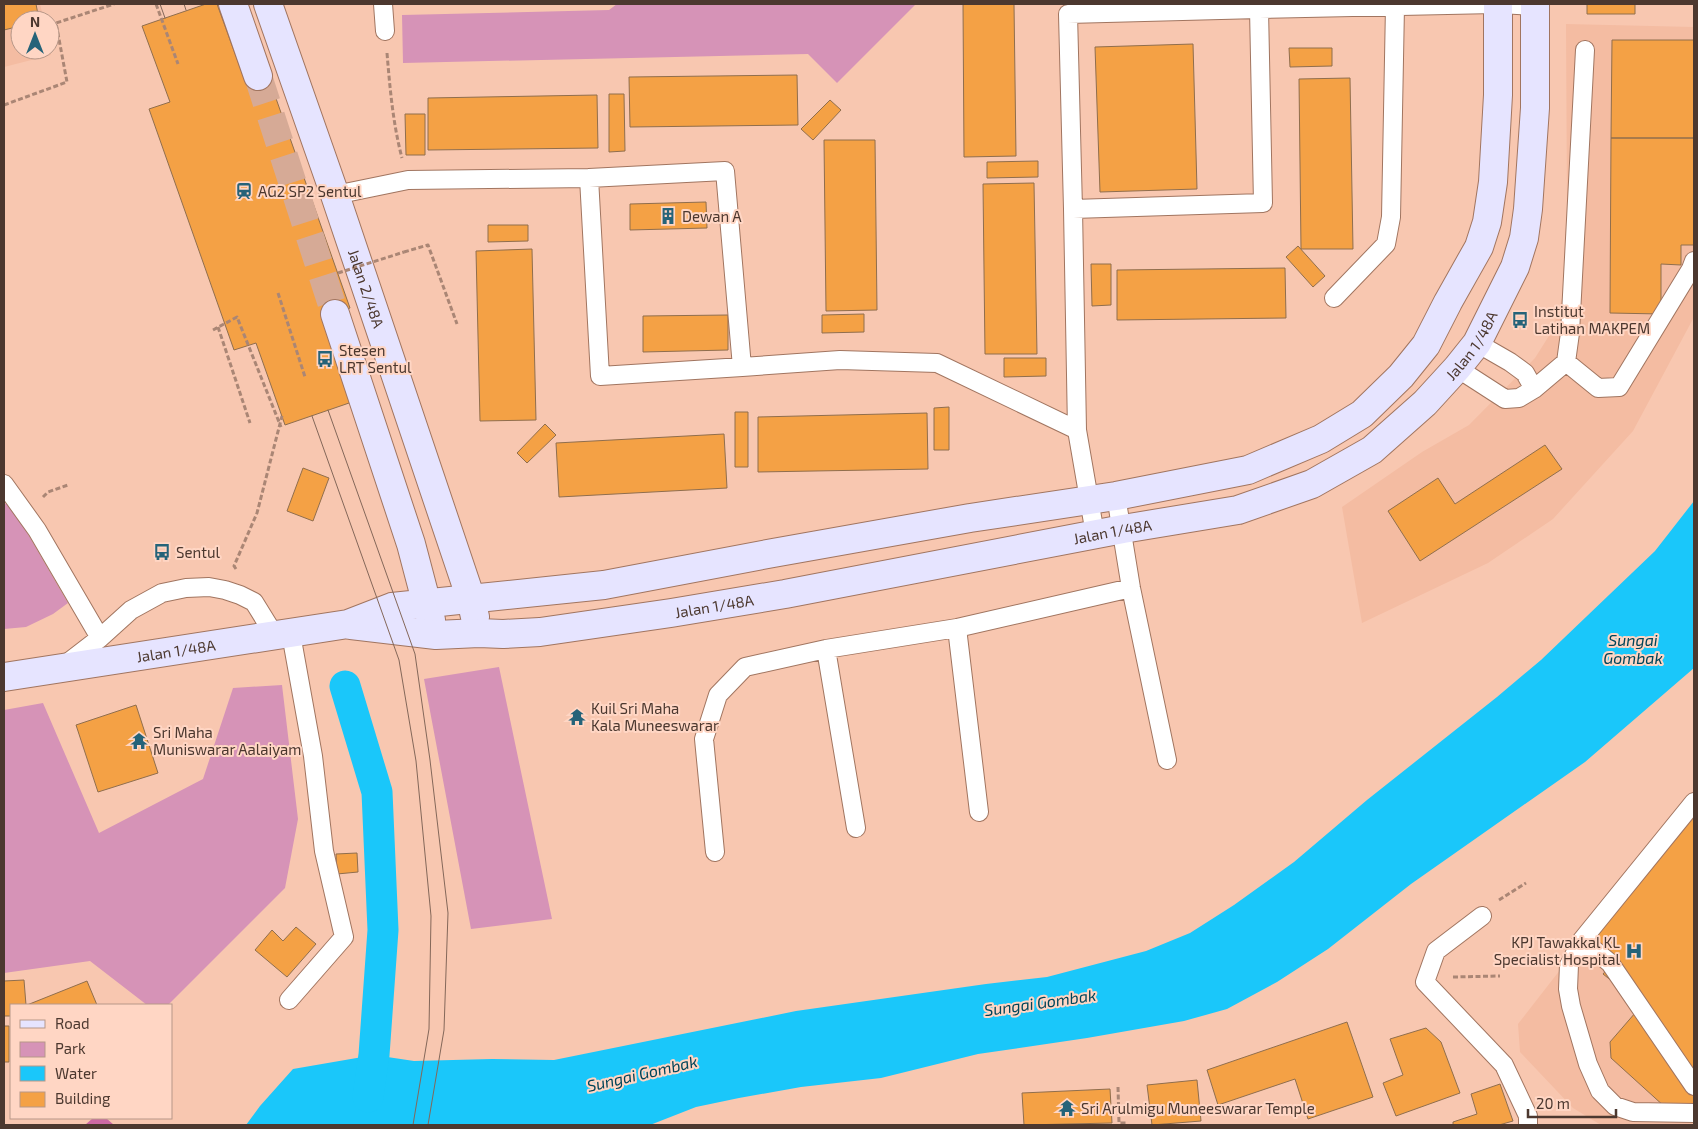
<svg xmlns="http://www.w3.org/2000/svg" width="1698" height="1129" font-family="'Exo 2',sans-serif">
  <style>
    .built { fill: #f4bca2 }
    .green { fill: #d693b7 }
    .forest { fill: #cd69a3 }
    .water { fill: #1ac7fa }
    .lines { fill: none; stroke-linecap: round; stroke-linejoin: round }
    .canal { stroke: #1ac7fa; stroke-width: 31 }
    .building { fill: #f4a145; stroke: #906e4d }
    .secondary-tunnel { stroke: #d6aa96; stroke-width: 28; stroke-dasharray: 28 14; stroke-linecap: butt }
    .lane-casing { stroke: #a17560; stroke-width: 20 }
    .secondary-casing { stroke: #a17560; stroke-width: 30 }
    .path { stroke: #aa8675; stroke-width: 3; stroke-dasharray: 5 2.5; stroke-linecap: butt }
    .lane { stroke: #fff; stroke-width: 18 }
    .secondary { stroke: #e6e4ff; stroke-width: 28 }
    .tram { stroke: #846759; stroke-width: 1 }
    .path-bridge { stroke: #aa8675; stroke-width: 3; stroke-dasharray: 5 2.5; stroke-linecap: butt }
    .labels { text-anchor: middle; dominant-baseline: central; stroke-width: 4; stroke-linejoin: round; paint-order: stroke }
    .poi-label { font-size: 15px; fill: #4c382f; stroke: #ffd6c4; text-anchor: start }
    .street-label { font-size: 15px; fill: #4c382f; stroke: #ffd6c4 }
    .water-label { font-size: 16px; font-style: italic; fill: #004459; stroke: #ffd6c4 }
  </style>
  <rect width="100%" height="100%" fill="#f8c7b0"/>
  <path class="built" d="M4 4H40L44 20H20V50H50L51 55 4 67Z
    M1566 24 1694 27V317L1633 431 1553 519 1488 563 1362 623 1342 507 1422 452 1469 425 1535 358 1552 331 1563 295 1567 208Z
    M1694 798V1125H1601L1573 1108 1520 1052 1518 1024Z"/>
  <path class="green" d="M617 4H916L837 83 808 54 403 63 402 15 609 10Z
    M10 503 68 603 53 614 26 627 4 629V504Z
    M499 667 552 919 471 929 424 679Z
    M282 685 298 819 285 888 168 1005H147L90 961 4 973V710L43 703 99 833 203 779 233 688Z"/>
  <path class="forest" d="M93 1118H106L114 1125H85Z"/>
  <path class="water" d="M1694 501V668L1585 762 1411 884 1328 949 1277 982 1227 1009 1184 1021 1087 1038 978 1054 881 1078 801 1087 739 1098 696 1107 650 1125H246L260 1106 293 1069 374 1055 414 1061 492 1059 554 1060 796 1011 986 984 1047 977 1146 951 1190 933 1234 905 1294 862 1367 800 1497 697 1541 660 1655 551Z"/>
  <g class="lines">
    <path class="canal" d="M345 686 377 792 383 930 374 1055 368 1097"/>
  </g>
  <path class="building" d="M4 4H36L39 20H20V26L4 30Z
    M206 4H217L245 81 267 73 350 308 322 318 352 402 285 425 256 343 234 350 149 109 170 102 142 26Z
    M963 4H1014L1016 156 964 157Z
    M1587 4H1635V14H1587Z
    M1612 40H1694V138H1611Z
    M1193 44 1197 189 1100 192 1095 47Z
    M1289 48H1332V66L1290 67Z
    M797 75 798 125 630 127 629 77Z
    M1350 78 1353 249H1301L1299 79Z
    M609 94H624L625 151 609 152Z
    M597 95 598 148 428 150V98Z
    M830 100 841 110 813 140 801 129Z
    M405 114H425V155H406Z
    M1611 138H1694V245H1681V265L1661 264V314L1610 313Z
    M824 140H875L877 310 826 311Z
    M1038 161V177L987 178V162Z
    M1034 183 1037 354H985L983 184Z
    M706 202 707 228 630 230V204Z
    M488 225H528V241L488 242Z
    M1298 246 1325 276 1313 287 1286 257Z
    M532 249 536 420 480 421 476 251Z
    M1091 264H1111V305L1092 306Z
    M1285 268 1286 318 1117 320V270Z
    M864 314V332L822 333V315Z
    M728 315V350L643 352V316Z
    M1004 358H1046V376L1004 377Z
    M949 407V450H934V408Z
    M735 412H748V467H735Z
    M927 413 928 469 758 472V417Z
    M545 424 556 435 527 463 517 453Z
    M724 434 727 488 559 497 556 443Z
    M1545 445 1562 469 1420 561 1388 511 1438 478 1455 504Z
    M303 468 329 478 313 521 287 511Z
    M136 705 158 773 98 792 76 725Z
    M1694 816V1104L1665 1107 1611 1058 1610 1042 1642 1005 1603 974 1616 959 1591 937Z
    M357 853 358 872 337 874 336 854Z
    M296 927 316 944 287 977 255 950 272 930 283 941Z
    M24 980 26 1005H11V1016H4V981Z
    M87 981 97 1005H27Z
    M1347 1022 1373 1097 1308 1119 1295 1079 1218 1105 1207 1070Z
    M4 1026H9V1062H4Z
    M1426 1028 1441 1042 1460 1093 1396 1116 1383 1083 1403 1075 1390 1039Z
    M1197 1080 1201 1121 1152 1125 1147 1085Z
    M1500 1084 1513 1121 1499 1125H1453V1122L1477 1114 1471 1094Z
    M1110 1089 1112 1123 1024 1125 1022 1093Z"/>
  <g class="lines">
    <path class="secondary-tunnel" d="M258 76 335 314"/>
    <g class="lane-casing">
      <path id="lane" d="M383 4 385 31
        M1499 4 1535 6
        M1259 9 1263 203 1073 209 1068 14Z
        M1259 9 1495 4
        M335 195 408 180 589 178 725 171 742 367 600 376 589 178
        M1073 209 1077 430 1095 534
        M1334 298 1386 244 1391 217 1395 6
        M1477 343 1510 362 1525 373 1534 389
        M1566 362 1598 388 1619 387 1691 269 1694 261
        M742 367 840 360 937 363 1077 430
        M1457 368 1505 399 1519 398 1534 389 1566 362 1570 333 1585 50
        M4 484 37 530 100 638
        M1116 496 1131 588 1167 760
        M957 628 979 812
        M826 649 856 828
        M65 665 100 638 131 610 162 593 186 588 209 587 225 590 240 595 254 602 275 636
        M1694 802 1582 940 1569 965 1568 989 1571 1006 1588 1064 1600 1091 1615 1106 1633 1112 1694 1113
        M715 852 704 739 718 695 745 667 826 649 957 628 1131 588
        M1482 916 1436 951 1425 982 1504 1065 1528 1116V1125
        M1582 940 1610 963 1694 1086
        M289 1000 344 937 324 851 313 756 291 634"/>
    </g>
    <g class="secondary-casing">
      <g id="secondary">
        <path d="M233 4 258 76"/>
        <path id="s1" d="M268 4 335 195 471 599 475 617"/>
        <path d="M335 314 411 544 431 620"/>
        <path id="s2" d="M351 625 436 635 479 633 503 634 540 632 671 613 785 594 1123 529 1238 510 1312 484 1372 450 1425 403 1457 368 1477 343 1515 267 1524 238 1528 209 1535 108V4"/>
        <path id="s3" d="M4 677 348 624 392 607 604 585 773 553 970 518 1116 496 1248 470 1321 439 1362 414 1401 376 1426 345 1448 302 1479 247 1487 222 1493 182 1498 95V4"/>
      </g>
    </g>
    <path class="path" d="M156 4 178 64
      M387 53C390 89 393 124 402 158
      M4 105 67 82 56 23 114 4
      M404 252 428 245 457 324
      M278 293 305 377
      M218 327 250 423
      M213 330 237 317 281 427
      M43 497 48 492 68 485
      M236 569 234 566 257 513 282 416
      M1499 900 1526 883
      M1453 977 1500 976
      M1118 1087 1119 1123H1126V1125"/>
    <use href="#lane" class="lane"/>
    <use href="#secondary" class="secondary"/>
    <path class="tram" d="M160 4 165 18
      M184 4 186 10
      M328 410 415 654 430 760 448 913 444 1030 428 1125
      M312 416 399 660 416 761 431 916 429 1029 413 1125"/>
    <path class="path-bridge" d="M338 273 404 252"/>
  </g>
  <defs>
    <g id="station-bare" transform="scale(1.35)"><path d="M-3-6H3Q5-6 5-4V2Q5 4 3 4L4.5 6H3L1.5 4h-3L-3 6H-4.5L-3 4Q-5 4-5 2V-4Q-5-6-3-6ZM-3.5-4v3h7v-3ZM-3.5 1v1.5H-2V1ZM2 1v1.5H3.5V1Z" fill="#256379" stroke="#ffd6c4" stroke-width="2.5" paint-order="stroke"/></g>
    <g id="building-bare" transform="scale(1.35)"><path d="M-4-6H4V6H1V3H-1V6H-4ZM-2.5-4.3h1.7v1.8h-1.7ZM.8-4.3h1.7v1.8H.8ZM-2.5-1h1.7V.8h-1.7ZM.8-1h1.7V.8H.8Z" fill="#256379" stroke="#ffd6c4" stroke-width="2.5" paint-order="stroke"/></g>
    <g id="bus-bare" transform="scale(1.35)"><path d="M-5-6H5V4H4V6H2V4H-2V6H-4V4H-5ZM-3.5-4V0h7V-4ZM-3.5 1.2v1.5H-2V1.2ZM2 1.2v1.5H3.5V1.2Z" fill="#256379" stroke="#ffd6c4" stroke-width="2.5" paint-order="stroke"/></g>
    <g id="temple-bare" transform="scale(1.35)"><path d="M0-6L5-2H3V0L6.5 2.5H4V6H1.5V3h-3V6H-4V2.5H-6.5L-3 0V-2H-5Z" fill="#256379" stroke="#ffd6c4" stroke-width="2.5" paint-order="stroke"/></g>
    <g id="hospital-bare" transform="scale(1.35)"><path d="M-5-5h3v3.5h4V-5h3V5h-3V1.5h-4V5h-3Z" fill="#256379" stroke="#ffd6c4" stroke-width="2.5" paint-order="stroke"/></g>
  </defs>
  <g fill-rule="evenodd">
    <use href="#station-bare" x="244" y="191"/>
    <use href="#building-bare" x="668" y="216"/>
    <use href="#bus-bare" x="1520" y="320"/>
    <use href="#bus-bare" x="325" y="359"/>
    <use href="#bus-bare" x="162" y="552"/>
    <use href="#temple-bare" x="577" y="717"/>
    <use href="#temple-bare" x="139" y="741"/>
    <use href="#hospital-bare" x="1634" y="951"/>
    <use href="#temple-bare" x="1067" y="1108"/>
  </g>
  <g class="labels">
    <g class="poi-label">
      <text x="258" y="191">AG2 SP2 Sentul</text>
      <text x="682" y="216">Dewan A</text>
      <text x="1534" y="311">Institut<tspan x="1534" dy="17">Latihan MAKPEM</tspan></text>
      <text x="339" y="350">Stesen<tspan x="339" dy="17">LRT Sentul</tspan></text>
      <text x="176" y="552">Sentul</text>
      <text x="591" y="708">Kuil Sri Maha<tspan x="591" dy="17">Kala Muneeswarar</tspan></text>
      <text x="153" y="732">Sri Maha<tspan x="153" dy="17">Muniswarar Aalaiyam</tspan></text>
      <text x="1620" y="942" text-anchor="end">KPJ Tawakkal KL<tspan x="1620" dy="17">Specialist Hospital</tspan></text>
      <text x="1081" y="1108">Sri Arulmigu Muneeswarar Temple</text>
    </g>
    <g class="street-label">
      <text stroke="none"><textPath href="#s1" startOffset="301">Jalan 2/48A</textPath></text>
      <text stroke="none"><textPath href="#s2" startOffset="1191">Jalan 1/48A</textPath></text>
      <text stroke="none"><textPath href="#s2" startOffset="771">Jalan 1/48A</textPath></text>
      <text stroke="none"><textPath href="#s2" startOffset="366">Jalan 1/48A</textPath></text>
      <text stroke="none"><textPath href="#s3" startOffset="174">Jalan 1/48A</textPath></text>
    </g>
    <g class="water-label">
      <text x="1633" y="639">Sungai<tspan x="1633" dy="18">Gombak</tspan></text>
      <text transform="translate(1040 1002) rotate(-8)">Sungai Gombak</text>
      <text transform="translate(642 1073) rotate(-13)">Sungai Gombak</text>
    </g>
  </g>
  <rect width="1698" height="1129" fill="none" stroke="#4c382f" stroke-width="10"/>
  <rect x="10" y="1004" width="162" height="115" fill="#ffd6c4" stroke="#b79788"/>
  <rect x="20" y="1020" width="25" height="8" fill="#e6e4ff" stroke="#b79788"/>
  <text x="55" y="1029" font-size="15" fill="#4c382f">Road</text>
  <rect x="20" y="1042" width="25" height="15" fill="#d693b7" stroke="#b79788"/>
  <text x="55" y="1054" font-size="15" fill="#4c382f">Park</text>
  <rect x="20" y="1066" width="25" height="15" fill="#1ac7fa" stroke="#b79788"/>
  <text x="55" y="1079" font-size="15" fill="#4c382f">Water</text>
  <rect x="20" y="1092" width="25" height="15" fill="#f4a145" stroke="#b79788"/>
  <text x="55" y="1104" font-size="15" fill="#4c382f">Building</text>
  <g transform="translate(35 35)"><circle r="24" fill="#ffd6c4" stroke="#b79788"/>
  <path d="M0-4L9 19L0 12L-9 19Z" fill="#256379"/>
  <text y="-8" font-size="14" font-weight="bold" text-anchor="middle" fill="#4c382f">N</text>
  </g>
  <path d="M1528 1109v8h88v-8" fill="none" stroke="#4c382f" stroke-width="2.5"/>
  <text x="1536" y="1109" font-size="15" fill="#4c382f" stroke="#ffd6c4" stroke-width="4" paint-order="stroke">20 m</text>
</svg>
